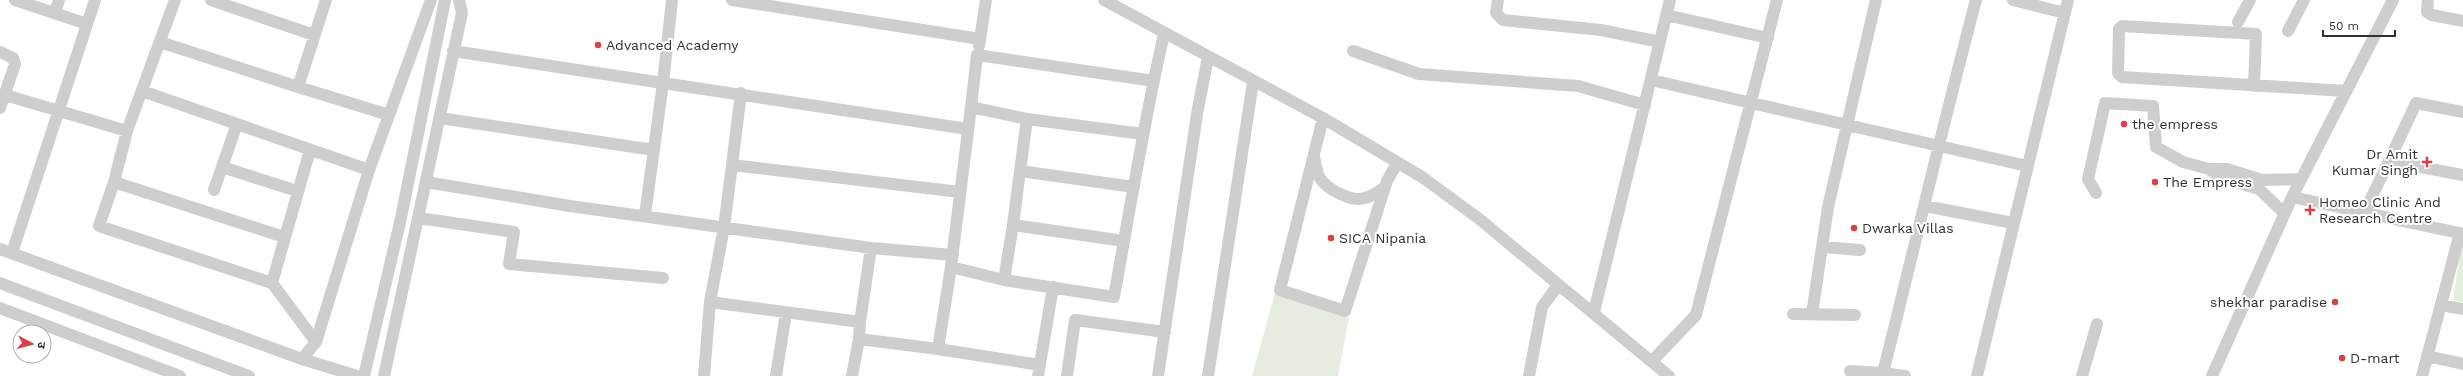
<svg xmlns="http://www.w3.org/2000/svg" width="2463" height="376" font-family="'Work Sans','Noto Sans Devanagari',sans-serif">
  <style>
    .green { fill: #e6ede0 }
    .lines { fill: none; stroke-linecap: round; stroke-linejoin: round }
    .minor { stroke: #cecece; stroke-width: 12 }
    .poi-dot { fill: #dc3f44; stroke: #fff; stroke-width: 1.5 }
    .labels { text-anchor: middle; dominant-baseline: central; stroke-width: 4; stroke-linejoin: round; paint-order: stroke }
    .poi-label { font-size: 14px; fill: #313131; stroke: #fff; text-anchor: start }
  </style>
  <rect width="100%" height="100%" fill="#fff"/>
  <path class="green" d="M2462 240H2463V302L2453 300Z
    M1275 293 1349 318 1338 376H1252Z"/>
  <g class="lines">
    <path class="minor" d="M15 0 87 24
      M175 0 127 131 114 182 99 226 272 283 316 342
      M211 0 314 35
      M326 0 298 87 389 115
      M732 0 980 39
      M1104 0 1323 118 1422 177 1478 218 1669 376
      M1498 0 1496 13 1503 20 1601 30 1660 42
      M2013 0 2065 13
      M2428 0 2427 12 2432 15 2463 21
      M55 13 59 0
      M1666 15 1768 38
      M2238 22 2250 0
      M2288 31 2304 0
      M160 42 298 87
      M979 46 986 0
      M453 51 663 83 672 0
      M1353 51 1419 74 1578 86 1645 105
      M0 52 13 58 15 64 0 108
      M1651 80 2027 166
      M2254 86 2256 34 2122 26 2119 29 2118 73 2122 77 2346 91
      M142 91 369 170
      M741 93 732 165 960 192
      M5 95 127 131
      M971 107 977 55 1154 81
      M440 118 654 150
      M1323 118 1280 290 1345 311 1387 181 1397 163
      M1314 156C1315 162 1316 168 1318 174 1322 187 1346 199 1359 199 1368 199 1377 193 1384 188
      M2389 161 2416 103 2463 112
      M222 167 297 191
      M2209 169 2222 178 2259 189 2284 213
      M1020 171 1027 119 1143 134
      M114 182 284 237
      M426 182 570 206 871 248 953 255
      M214 190 237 124
      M2096 193 2088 179 2105 103 2153 106 2156 147 2183 162 2209 169H2227L2262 180 2301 179
      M2292 197 2463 234
      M1925 206 2013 223
      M2364 213 2389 161 2463 175
      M645 215 663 83 968 129
      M419 218 514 232 509 264 663 278
      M1013 225 1020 171 1134 187
      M1124 241 1013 225 1004 280 1114 297C1130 209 1144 121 1164 34
      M1822 247 1860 250
      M0 249 302 359 357 376
      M12 253 95 0
      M1004 280 951 267 971 107 1027 119
      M0 283 249 376
      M272 283 310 150
      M710 302 724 227 732 165
      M2441 305 2463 309
      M0 308 180 376
      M1594 312 1670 0
      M1793 314 1855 315
      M1812 314 1828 207 1876 0
      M860 322 871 248
      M938 349 1040 365
      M2427 356 2463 364
      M302 359 316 342 369 170 431 0
      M1652 361 1696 315 1777 0
      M1850 371 1883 373
      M364 376 401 218 445 0
      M384 376 462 13 459 0
      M704 376 710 302 860 322 859 339 938 349 951 267
      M776 376 786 313
      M852 376 859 339
      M1038 376 1053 287
      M1067 376 1075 320 1165 332
      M1158 376 1197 114 1208 57
      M1208 376 1253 82
      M1529 376 1542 307 1558 285
      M1905 376 1883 373C1914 249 1943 124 1976 0
      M1977 376 2068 0
      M2082 376 2097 324
      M2212 376 2292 197 2393 0
      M2422 376 2460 233"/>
  </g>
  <g class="poi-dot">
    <circle cx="598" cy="45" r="4"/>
    <circle cx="2124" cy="124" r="4"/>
    <path d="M2425 156h4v4h4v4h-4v4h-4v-4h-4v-4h4z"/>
    <circle cx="2155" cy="182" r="4"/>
    <path d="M2308 204h4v4h4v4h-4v4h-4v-4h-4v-4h4z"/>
    <circle cx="1854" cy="228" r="4"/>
    <circle cx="1331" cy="238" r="4"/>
    <circle cx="2335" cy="302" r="4"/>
    <circle cx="2342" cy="358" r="4"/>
  </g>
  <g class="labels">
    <g class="poi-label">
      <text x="606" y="45">Advanced Academy</text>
      <text x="2132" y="124">the empress</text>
      <text x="2418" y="154" text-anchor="end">Dr Amit<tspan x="2418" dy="16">Kumar Singh</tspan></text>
      <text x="2163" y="182">The Empress</text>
      <text x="2319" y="202">Homeo Clinic And<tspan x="2319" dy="16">Research Centre</tspan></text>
      <text x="1862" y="228">Dwarka Villas</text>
      <text x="1339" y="238">SICA Nipania</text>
      <text x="2327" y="302" text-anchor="end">shekhar paradise</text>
      <text x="2350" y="358">D-mart</text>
    </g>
  </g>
  <g transform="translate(32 344) rotate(97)"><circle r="19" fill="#ffffff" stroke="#adadad"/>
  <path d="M0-3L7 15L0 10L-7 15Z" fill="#dc3f44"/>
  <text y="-6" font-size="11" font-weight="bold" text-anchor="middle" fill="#313131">उ</text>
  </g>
  <path d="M2323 30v6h72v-6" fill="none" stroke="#313131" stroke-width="2"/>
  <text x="2329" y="30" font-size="12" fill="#313131" stroke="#ffffff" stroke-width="3" paint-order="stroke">50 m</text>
</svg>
